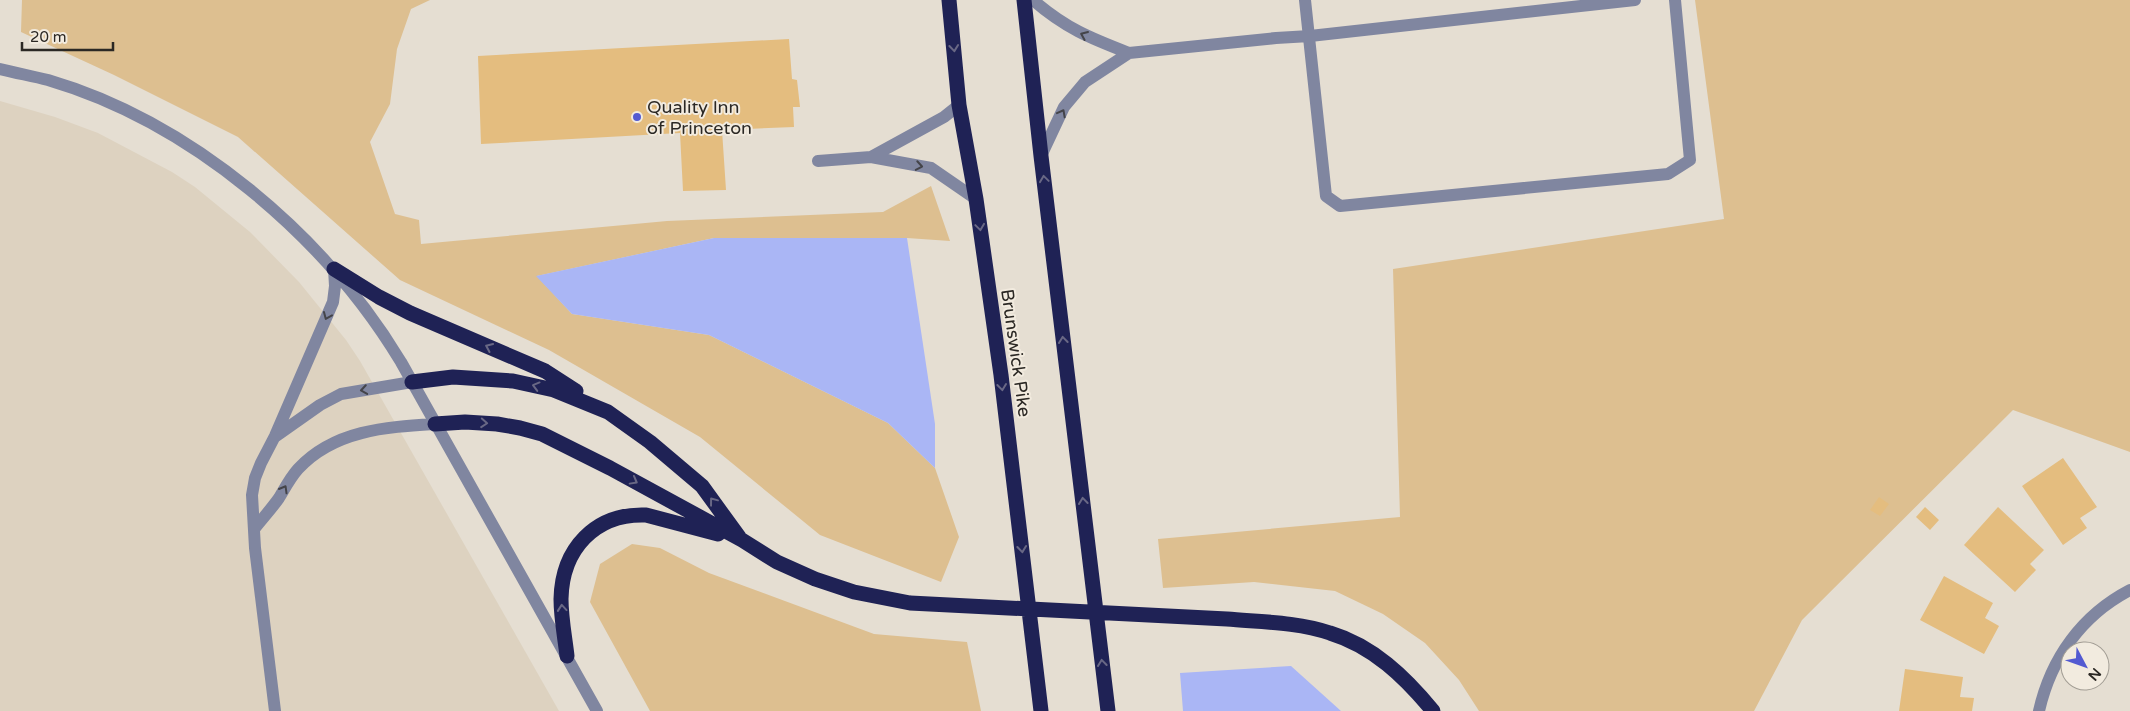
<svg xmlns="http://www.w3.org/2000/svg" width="2130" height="711" font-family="'Varela Round',sans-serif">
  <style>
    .built { fill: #ddd2c0 }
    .green { fill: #ddbf90 }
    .water { fill: #aab6f5 }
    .building { fill: #e4bd7f }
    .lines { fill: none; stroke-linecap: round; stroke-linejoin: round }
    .minor { stroke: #8086a0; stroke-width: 12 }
    .highway { stroke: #1f2255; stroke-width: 15 }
    .oneway { stroke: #444449 }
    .oneway2 { stroke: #696885 }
    .poi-dot { fill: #535ad1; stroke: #f2ebdf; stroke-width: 2 }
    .labels { text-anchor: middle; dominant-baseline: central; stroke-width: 4; stroke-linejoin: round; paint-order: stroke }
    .poi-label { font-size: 18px; fill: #2b2824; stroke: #f2ebdf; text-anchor: start }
    .street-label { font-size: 18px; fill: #2b2824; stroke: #f2ebdf }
  </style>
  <rect width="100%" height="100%" fill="#e5ded2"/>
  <path class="built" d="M0 101 55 117 98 133 172 172 195 187 250 232 299 282 346 340 360 361 559 711H0Z"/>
  <path class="green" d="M22 0H430L411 9 397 49 390 104 370 142 395 214 419 220 421 244 667 221 883 212 931 186 950 241 907 238H714L537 276 572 314 709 335 888 423 935 468 959 537 941 582 820 535 700 437 549 350 400 280 238 137 114 75 21 32Z
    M1695 0H2130V452L2013 410 1802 620 1754 711H1479L1459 680 1425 643 1383 614 1335 591 1254 582 1163 588 1158 539 1400 517 1393 269 1724 219Z
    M632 544 660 548 709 573 874 634 967 642 981 711H650L590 602 600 564Z"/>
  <path class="water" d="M714 238H907L935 424V468L888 423 709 335 572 314 536 276Z
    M1291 666 1341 711H1183L1180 673Z"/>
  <path class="building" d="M789 39 792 79 797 80 800 107H793L794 127 722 130 726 190 683 191 680 133 481 144 478 56Z
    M2063 458 2097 507 2080 518 2087 528 2063 545 2022 486Z
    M1879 497 1889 504 1880 516 1870 510Z
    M1925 507 1939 520 1930 530 1916 517Z
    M1998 507 2044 550 2030 564 2036 570 2015 592 1964 545Z
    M1944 576 1993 603 1985 618 1999 626 1984 654 1920 620Z
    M1905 669 1963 677 1960 697 1974 698 1972 711H1899Z"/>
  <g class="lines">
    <path class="minor" d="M1033 0C1065 28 1090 38 1129 53
      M1305 0 1326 196 1340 206 1668 174 1690 160 1675 0
      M0 69C16 73 32 76 48 80 191 122 325 236 401 362L597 711
      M1041 156 1064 107 1085 82 1129 53 1276 38 1310 36 1635 0
      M871 157 944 117 959 105
      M818 161 871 157 931 168 976 199
      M276 436 320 405 341 394 412 382
      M255 528C263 518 272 508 279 498 285 488 290 478 298 469 334 430 386 427 435 424
      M275 711 255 548 252 495 255 478 261 463 275 436 333 302 335 286 334 269
      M2039 711C2051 658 2082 615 2130 590"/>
    <path class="highway" d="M949 0 959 105 976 199 1001 375 1041 711
      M1024 0 1041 156 1108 711
      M334 269 379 297 410 313 545 371 576 391
      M412 382 453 377 513 381 554 390 608 412 650 442 702 486 739 537
      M435 424 465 422 497 424 520 428 542 434 610 468 742 540 777 562 815 579 854 592 910 603 1227 619C1261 622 1298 622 1330 633 1373 646 1405 677 1433 711
      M567 656C565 638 561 618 561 599 562 549 595 513 646 515L718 534"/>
  </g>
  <defs><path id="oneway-chevron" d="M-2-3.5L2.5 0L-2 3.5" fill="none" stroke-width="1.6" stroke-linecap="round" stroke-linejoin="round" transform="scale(1.25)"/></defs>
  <g class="oneway">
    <use href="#oneway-chevron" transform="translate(1084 35) rotate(-157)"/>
    <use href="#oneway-chevron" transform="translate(1062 113) rotate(-62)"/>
    <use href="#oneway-chevron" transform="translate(919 166) rotate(10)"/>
    <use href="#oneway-chevron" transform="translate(327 316) rotate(113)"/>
    <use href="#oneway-chevron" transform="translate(364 390) rotate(171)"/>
    <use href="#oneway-chevron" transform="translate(284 489) rotate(-60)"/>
  </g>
  <g class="oneway2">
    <use href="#oneway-chevron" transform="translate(954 48) rotate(84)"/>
    <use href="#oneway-chevron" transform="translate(1044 179) rotate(-98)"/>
    <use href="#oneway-chevron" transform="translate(980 227) rotate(82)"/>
    <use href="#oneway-chevron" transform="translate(1063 340) rotate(-97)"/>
    <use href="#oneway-chevron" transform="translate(489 347) rotate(-156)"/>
    <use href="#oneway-chevron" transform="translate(536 386) rotate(-165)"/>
    <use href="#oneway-chevron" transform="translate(1002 387) rotate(83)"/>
    <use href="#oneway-chevron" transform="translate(484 423) rotate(4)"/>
    <use href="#oneway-chevron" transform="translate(634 481) rotate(29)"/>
    <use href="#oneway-chevron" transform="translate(713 501) rotate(-127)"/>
    <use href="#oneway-chevron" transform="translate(1083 501) rotate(-97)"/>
    <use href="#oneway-chevron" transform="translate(1022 549) rotate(84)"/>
    <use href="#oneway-chevron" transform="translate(562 608) rotate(-95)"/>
    <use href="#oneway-chevron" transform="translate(1102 663) rotate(-97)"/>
  </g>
  <circle class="poi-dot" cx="637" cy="117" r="5"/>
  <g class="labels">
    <g class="poi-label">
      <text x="647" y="107">Quality Inn<tspan x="647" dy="21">of Princeton</tspan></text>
    </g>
    <g class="street-label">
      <text transform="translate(1016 353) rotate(82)">Brunswick Pike</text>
    </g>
  </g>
  <g transform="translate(2085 666) rotate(131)"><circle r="24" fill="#f2ebdf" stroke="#a29d94"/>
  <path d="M0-4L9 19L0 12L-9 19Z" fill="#535ad1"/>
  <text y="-8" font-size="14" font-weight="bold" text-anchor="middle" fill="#2b2824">N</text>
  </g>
  <path d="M22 42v8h91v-8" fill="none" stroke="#2b2824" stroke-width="2.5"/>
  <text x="30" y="42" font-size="15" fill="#2b2824" stroke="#f2ebdf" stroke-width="4" paint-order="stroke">20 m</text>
</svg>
